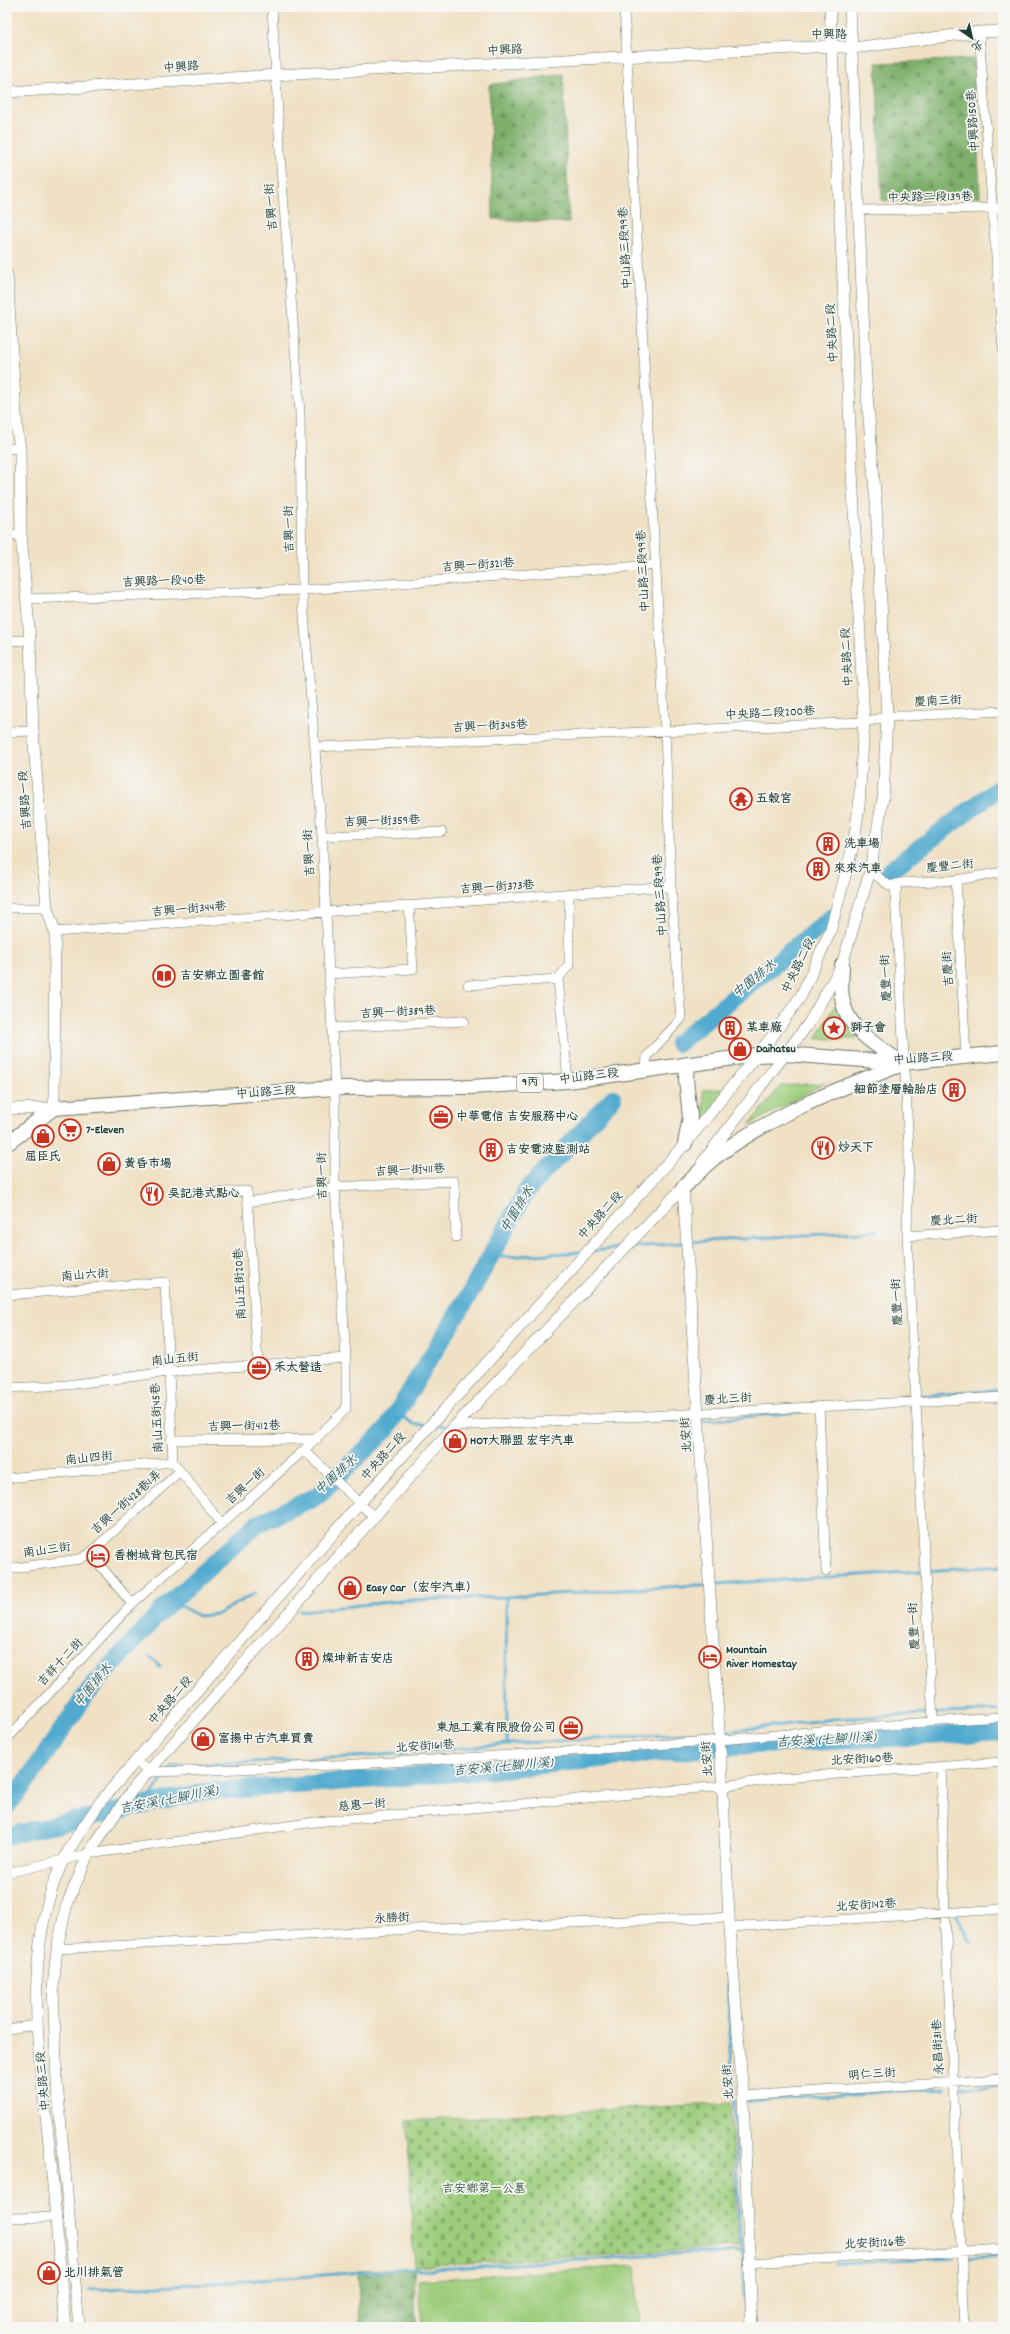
<svg xmlns="http://www.w3.org/2000/svg" width="1010" height="2334" font-family="Dekko,'LXGW WenKai TC',sans-serif">
  <style>
    .grass { fill: #9dcd7c; stroke: #5e8558 }
    .forest { fill: url(#forest-firs); stroke: #4e7650 }
    .cemetery { fill: url(#cemetery-stones); stroke: #5e8558 }
    .lines { fill: none; stroke-linecap: round; stroke-linejoin: round }
    .stream { stroke: #51aacf; stroke-width: 3 }
    .river { stroke: #51aacf; stroke-width: 18 }
    .minor-casing { stroke: #687667; stroke-width: 10 }
    .tertiary-casing { stroke: #687667; stroke-width: 12 }
    .primary-casing { stroke: #687667; stroke-width: 16 }
    .minor { stroke: #fff; stroke-width: 9 }
    .tertiary { stroke: #fff; stroke-width: 11 }
    .primary { stroke: #fff; stroke-width: 14 }
    .labels { text-anchor: middle; dominant-baseline: central; stroke-width: 3.5; stroke-linejoin: round; paint-order: stroke }
    .shield { fill: #f6f6f2; stroke: #60746d; stroke-width: 1 }
    .shield-label { font-size: 11px; font-weight: bold; fill: #1f3d34 }
    .street-label { font-size: 12px; fill: #1f3d34; stroke: #f6f6f2 }
    .poi-label { font-size: 12px; font-weight: bold; fill: #1f3d34; stroke: #f6f6f2; text-anchor: start }
    .park-label { font-size: 12px; fill: #385a42; stroke: #f6f6f2 }
    .water-label { font-size: 13px; font-style: italic; fill: #2e5e62; stroke: #f6f6f2 }
  </style>
  <defs>
    <pattern id="forest-firs" width="22" height="20" patternUnits="userSpaceOnUse"><rect width="22" height="20" fill="#7eb06c"/><path d="M5 1l3.5 6h-7zM16 11l3.5 6h-7z" fill="#67905a"/></pattern>
    <pattern id="cemetery-stones" width="16" height="16" patternUnits="userSpaceOnUse"><rect width="16" height="16" fill="#9dcd7c"/><path d="M2 7V4a2 2 0 0 1 4 0v3zM10 15v-3a2 2 0 0 1 4 0v3z" fill="#7fa866"/></pattern>
  </defs>
  <rect width="100%" height="100%" fill="#f6f6f2"/>
  <filter id="ink" filterUnits="userSpaceOnUse"><feTurbulence type="fractalNoise" baseFrequency=".025" numOctaves="2"/><feDisplacementMap in="SourceGraphic" scale="8" xChannelSelector="R" yChannelSelector="G"/><feConvolveMatrix kernelMatrix="1 2 1 2 8 2 1 2 1" color-interpolation-filters="sRGB"/></filter>
  <filter id="wash" filterUnits="userSpaceOnUse"><feTurbulence type="fractalNoise" baseFrequency=".012" numOctaves="4" result="noise"/><feDisplacementMap in="SourceGraphic" scale="16" xChannelSelector="R" yChannelSelector="G"/><feGaussianBlur stdDeviation="0.9" result="paint"/><feColorMatrix in="noise" values="0 0 0 0 0 0 0 0 0 0 0 0 0 0 0 0 0 1.4 0 .05"/><feComposite in="paint" operator="in"/></filter>
  <g filter="url(#wash)">
    <rect width="100%" height="100%" fill="#f0e1c5"/>
    <path class="grass" d="M836 1004 857 1039H816Z
      M825 1083 749 1125 781 1086Z
      M734 1088 704 1120 703 1090Z
      M635 2266 639 2327H422L419 2280Z"/>
    <path class="forest" d="M974 59 980 196 882 201 876 63Z
      M563 74 569 223 493 219 489 85Z
      M414 2268 416 2327H360L358 2270Z"/>
    <path class="cemetery" d="M730 2103 739 2247 414 2266 407 2121Z"/>
    <g class="lines">
      <path class="stream" d="M689 1242 877 1231
        M631 1247 683 1243
        M594 1251 620 1248
        M493 1252 501 1257 582 1252
        M917 1396 1003 1390
        M397 1413 414 1424 426 1425
        M647 1420 695 1421
        M701 1421 797 1412
        M433 1425 450 1427
        M506 1597 507 1744
        M162 1610 181 1606 198 1616 218 1614 255 1593
        M300 1611 411 1600 506 1597 1003 1566
        M149 1656 160 1667
        M722 1732 833 1719 1003 1710
        M717 1792 718 1802
        M145 1804 172 1766 372 1756 507 1744 716 1732
        M956 1913 969 1941H972
        M725 1941 746 2327
        M961 2087 1003 2085
        M748 2101 945 2088
        M967 2257 1003 2255
        M835 2263 955 2257
        M89 2290 246 2281 414 2268 419 2270 691 2253C708 2253 724 2253 741 2252"/>
      <path class="river" d="M889 871 1003 785
        M678 1043 832 917
        M7 1806 21 1789 91 1688 162 1610 257 1524 317 1496 386 1430 469 1295 527 1190 613 1098
        M7 1836 202 1792 482 1771 718 1747 1003 1732"/>
    </g>
  </g>
  <g filter="url(#ink)">
    <g class="lines">
      <g class="minor-casing">
        <path id="minor" d="M624 7 665 731 671 886 681 1019 647 1056 646 1070
          M979 32 1003 348
          M859 210 1003 208
          M7 449 20 448
          M7 535 21 534
          M25 599 302 590 655 565
          M7 641 30 640
          M7 732 33 731
          M316 747 864 722 887 717 1003 711
          M322 836 442 832
          M870 871 890 886 899 883 956 880 1003 872
          M956 880 966 1056
          M899 883 895 893 909 1149 907 1236 933 1721
          M7 908H47
          M55 932 671 886
          M329 974 413 969 409 905
          M558 979 568 1081
          M558 979 569 965V895
          M468 985 558 979
          M332 1028 464 1021
          M208 1193 247 1191 258 1364
          M248 1202 335 1187 454 1181 456 1237
          M907 1236 1003 1230
          M7 1295 165 1282 173 1462 222 1524
          M7 1388 67 1385 168 1372 346 1358
          M819 1406 826 1571
          M455 1426 1003 1397
          M171 1440 317 1439
          M304 1450 374 1517
          M7 1478 173 1462
          M90 1553 132 1604
          M7 1569 80 1559 90 1553 179 1472
          M7 1739 132 1604 304 1450 346 1409V1358L335 1187V1088L322 836 302 590 300 413 281 168 272 7
          M136 1762 150 1772C340 1767 530 1755 720 1740 815 1732 908 1722 1003 1717
          M941 1766 945 1913 965 2327
          M7 1873 88 1854 315 1822 723 1786 783 1778 1003 1762
          M731 1927 1003 1909
          M57 1949 412 1929 729 1917
          M7 2029 37 2025
          M743 2096 1003 2079
          M7 2218 55 2217
          M748 2263 1003 2249"/>
      </g>
      <g class="tertiary-casing">
        <path id="tertiary" d="M7 92 276 75 832 46 853 48 979 32 1003 31
          M7 275 17 430 20 448 21 534 30 640 33 731 47 908 55 932 54 1108 7 1109
          M702 1163 809 1023 842 965 870 871 883 798 887 717 876 504 866 382 850 7
          M683 1188 722 1776 729 1917 743 2096 752 2327
          M65 2327C59 2263 55 2198 48 2134 38 2049 26 1968 53 1885 63 1854 83 1828 101 1801L359 1504 685 1144 771 1038 801 996 830 932 853 846 859 807 864 722 830 7
          M79 2327 57 2083 53 1987 57 1949 66 1907 88 1854 132 1790 292 1609 455 1426 688 1182"/>
      </g>
      <g class="primary-casing">
        <path id="primary" d="M842 965C842 975 840 987 842 997 846 1030 878 1046 902 1063
          M7 1144 54 1108 335 1088 470 1087 568 1081 756 1055 784 1054 903 1063 1003 1053
          M685 1144 690 1117 686 1079 687 1064
          M683 1188C693 1178 703 1167 714 1158 770 1116 835 1090 900 1065"/>
      </g>
      <use href="#minor" class="minor"/>
      <use href="#tertiary" class="tertiary"/>
      <use href="#primary" class="primary"/>
    </g>
  </g>
  <defs>
    <g id="temple-ring" transform="scale(1.15)"><circle r="9.5" fill="#f6f6f2" stroke="#c8321e" stroke-width="1.5"/><path d="M0-6L5-2H3V0L6.5 2.5H4V6H1.5V3h-3V6H-4V2.5H-6.5L-3 0V-2H-5Z" fill="#c8321e"/></g>
    <g id="building-ring" transform="scale(1.15)"><circle r="9.5" fill="#f6f6f2" stroke="#c8321e" stroke-width="1.5"/><path d="M-4-6H4V6H1V3H-1V6H-4ZM-2.5-4.3h1.7v1.8h-1.7ZM.8-4.3h1.7v1.8H.8ZM-2.5-1h1.7V.8h-1.7ZM.8-1h1.7V.8H.8Z" fill="#c8321e"/></g>
    <g id="library-ring" transform="scale(1.15)"><circle r="9.5" fill="#f6f6f2" stroke="#c8321e" stroke-width="1.5"/><path d="M-6-4Q-3-5.5-.7-3.5V5Q-3 3-6 4ZM6-4Q3-5.5 .7-3.5V5Q3 3 6 4Z" fill="#c8321e"/></g>
    <g id="sight-ring" transform="scale(1.15)"><circle r="9.5" fill="#f6f6f2" stroke="#c8321e" stroke-width="1.5"/><path d="M0-6L1.8-2.2L6-1.7L2.9 1.2L3.7 5.4L0 3.3L-3.7 5.4L-2.9 1.2L-6-1.7L-1.8-2.2Z" fill="#c8321e"/></g>
    <g id="shop-ring" transform="scale(1.15)"><circle r="9.5" fill="#f6f6f2" stroke="#c8321e" stroke-width="1.5"/><path d="M-5-2.5h2.3a2.7 3.5 0 0 1 5.4 0H5L5.5 6h-11ZM-1.5-2.5h3a1.5 2.3 0 0 0-3 0Z" fill="#c8321e"/></g>
    <g id="office-ring" transform="scale(1.15)"><circle r="9.5" fill="#f6f6f2" stroke="#c8321e" stroke-width="1.5"/><path d="M-6-3h4V-5.5h4V-3h4V5H-6ZM-1-4.5V-3h2v-1.5ZM-6 0V1H6V0Z" fill="#c8321e"/></g>
    <g id="supermarket-ring" transform="scale(1.15)"><circle r="9.5" fill="#f6f6f2" stroke="#c8321e" stroke-width="1.5"/><path d="M-6-5.5h2.5l.6 2H6L4.5 2H-2.5L-4.4-4H-6ZM-1.5 3.2a1.3 1.3 0 1 0 .1 0ZM3 3.2a1.3 1.3 0 1 0 .1 0Z" fill="#c8321e"/></g>
    <g id="restaurant-ring" transform="scale(1.15)"><circle r="9.5" fill="#f6f6f2" stroke="#c8321e" stroke-width="1.5"/><path d="M-5-6h1v4h1v-4h1v4h1v-4h1v5L-1.5 .5V6h-2V.5L-5-1ZM5-6V6H3V1.5H1.5Q1.5-4 5-6Z" fill="#c8321e"/></g>
    <g id="hotel-ring" transform="scale(1.15)"><circle r="9.5" fill="#f6f6f2" stroke="#c8321e" stroke-width="1.5"/><path d="M-6-4.5h1.5V1H6V5H4.5V3h-9V5H-6ZM-4 0a1.8 1.8 0 1 1 3.6 0ZM.5 0V-2.5h3Q6-2.5 6 0Z" fill="#c8321e"/></g>
  </defs>
  <g fill-rule="evenodd">
    <use href="#temple-ring" x="741" y="799"/>
    <use href="#building-ring" x="828" y="844"/>
    <use href="#building-ring" x="818" y="869"/>
    <use href="#library-ring" x="164" y="976"/>
    <use href="#building-ring" x="730" y="1028"/>
    <use href="#sight-ring" x="834" y="1028"/>
    <use href="#shop-ring" x="740" y="1049"/>
    <use href="#building-ring" x="954" y="1090"/>
    <use href="#office-ring" x="441" y="1117"/>
    <use href="#supermarket-ring" x="70" y="1130"/>
    <use href="#shop-ring" x="43" y="1136"/>
    <use href="#restaurant-ring" x="823" y="1148"/>
    <use href="#building-ring" x="491" y="1150"/>
    <use href="#shop-ring" x="109" y="1164"/>
    <use href="#restaurant-ring" x="152" y="1194"/>
    <use href="#office-ring" x="259" y="1368"/>
    <use href="#shop-ring" x="455" y="1441"/>
    <use href="#hotel-ring" x="98" y="1556"/>
    <use href="#shop-ring" x="350" y="1588"/>
    <use href="#hotel-ring" x="710" y="1657"/>
    <use href="#building-ring" x="307" y="1659"/>
    <use href="#office-ring" x="571" y="1728"/>
    <use href="#shop-ring" x="203" y="1739"/>
    <use href="#shop-ring" x="49" y="2273"/>
  </g>
  <g class="labels">
    <rect class="shield" x="517" y="1074" width="26" height="18" rx="3"/>
    <g class="shield-label">
      <text x="530" y="1083">9丙</text>
    </g>
    <g class="street-label">
      <text x="829" y="35">中興路</text>
      <text transform="translate(505 51) rotate(-3)">中興路</text>
      <text transform="translate(181 68) rotate(-4)">中興路</text>
      <text transform="translate(974 121) rotate(-94)">中興路150巷</text>
      <text transform="translate(930 198) rotate(-1)">中央路二段139巷</text>
      <text transform="translate(272 207) rotate(-95)">吉興一街</text>
      <text transform="translate(626 248) rotate(-93)">中山路三段99巷</text>
      <text transform="translate(833 333) rotate(-93)">中央路二段</text>
      <text transform="translate(290 529) rotate(-91)">吉興一街</text>
      <text transform="translate(478 566) rotate(-4)">吉興一街321巷</text>
      <text transform="translate(644 571) rotate(-93)">中山路三段99巷</text>
      <text transform="translate(164 582) rotate(-2)">吉興路一段40巷</text>
      <text transform="translate(848 657) rotate(-93)">中央路二段</text>
      <text transform="translate(938 702) rotate(-3)">慶南三街</text>
      <text transform="translate(770 714) rotate(-3)">中央路二段200巷</text>
      <text transform="translate(490 727) rotate(-3)">吉興一街345巷</text>
      <text transform="translate(26 800) rotate(-94)">吉興路一段</text>
      <text transform="translate(382 822) rotate(-2)">吉興一街359巷</text>
      <text transform="translate(310 853) rotate(-93)">吉興一街</text>
      <text transform="translate(950 867) rotate(-6)">慶豐二街</text>
      <text transform="translate(497 888) rotate(-4)">吉興一街373巷</text>
      <text transform="translate(661 895) rotate(-94)">中山路三段99巷</text>
      <text transform="translate(189 910) rotate(-5)">吉興一街344巷</text>
      <text transform="translate(799 966) rotate(-64)">中央路二段</text>
      <text transform="translate(949 969) rotate(-94)">吉慶街</text>
      <text transform="translate(887 978) rotate(-93)">慶豐一街</text>
      <text transform="translate(398 1013) rotate(-3)">吉興一街389巷</text>
      <text transform="translate(923 1059) rotate(-4)">中山路三段</text>
      <text transform="translate(589 1077) rotate(-7)">中山路三段</text>
      <text transform="translate(266 1093) rotate(-4)">中山路三段</text>
      <text transform="translate(410 1171) rotate(-3)">吉興一街411巷</text>
      <text transform="translate(323 1176) rotate(-91)">吉興一街</text>
      <text transform="translate(601 1216) rotate(-48)">中央路二段</text>
      <text transform="translate(954 1221) rotate(-3)">慶北二街</text>
      <text transform="translate(85 1276) rotate(-4)">南山六街</text>
      <text transform="translate(241 1284) rotate(-93)">南山五街20巷</text>
      <text transform="translate(898 1302) rotate(-93)">慶豐一街</text>
      <text transform="translate(175 1360) rotate(-6)">南山五街</text>
      <text transform="translate(728 1400) rotate(-4)">慶北三街</text>
      <text transform="translate(158 1418) rotate(-93)">南山五街45巷</text>
      <text transform="translate(244 1427) rotate(-1)">吉興一街412巷</text>
      <text transform="translate(687 1435) rotate(-94)">北安街</text>
      <text transform="translate(384 1457) rotate(-48)">中央路二段</text>
      <text transform="translate(89 1459) rotate(-6)">南山四街</text>
      <text transform="translate(246 1487) rotate(-42)">吉興一街</text>
      <text transform="translate(127 1503) rotate(-42)">吉興一街428巷1弄</text>
      <text transform="translate(47 1551) rotate(-8)">南山三街</text>
      <text transform="translate(915 1626) rotate(-93)">慶豐一街</text>
      <text transform="translate(61 1663) rotate(-47)">吉祥十二街</text>
      <text transform="translate(171 1701) rotate(-49)">中央路二段</text>
      <text transform="translate(425 1747) rotate(-4)">北安街161巷</text>
      <text transform="translate(708 1759) rotate(-94)">北安街</text>
      <text transform="translate(862 1760) rotate(-3)">北安街160巷</text>
      <text transform="translate(362 1806) rotate(-5)">慈惠一街</text>
      <text transform="translate(866 1906) rotate(-4)">北安街142巷</text>
      <text transform="translate(392 1919) rotate(-3)">永勝街</text>
      <text transform="translate(939 2047) rotate(-93)">永昌街31巷</text>
      <text transform="translate(872 2075) rotate(-4)">明仁三街</text>
      <text transform="translate(44 2081) rotate(-95)">中央路三段</text>
      <text transform="translate(729 2082) rotate(-94)">北安街</text>
      <text transform="translate(875 2244) rotate(-3)">北安街126巷</text>
    </g>
    <g class="poi-label">
      <text x="756" y="799">五榖宮</text>
      <text x="844" y="844">洗車場</text>
      <text x="834" y="869">來來汽車</text>
      <text x="180" y="976">吉安鄉立圖書館</text>
      <text x="746" y="1028">某車廠</text>
      <text x="850" y="1028">獅子會</text>
      <text x="756" y="1049">Daihatsu</text>
      <text x="938" y="1090" text-anchor="end">細節塗層輪胎店</text>
      <text x="456" y="1117">中華電信 吉安服務中心</text>
      <text x="86" y="1130">7-Eleven</text>
      <text x="838" y="1148">炒天下</text>
      <text x="506" y="1150">吉安電波監測站</text>
      <text x="43" y="1157" text-anchor="middle">屈臣氏</text>
      <text x="124" y="1164">黃昏市場</text>
      <text x="168" y="1194">吳記港式點心</text>
      <text x="274" y="1368">禾太營造</text>
      <text x="470" y="1441">HOT大聯盟 宏宇汽車</text>
      <text x="114" y="1556">香榭城背包民宿</text>
      <text x="366" y="1588">Easy Car（宏宇汽車）</text>
      <text x="726" y="1650">Mountain<tspan x="726" dy="14">River Homestay</tspan></text>
      <text x="322" y="1659">燦坤新吉安店</text>
      <text x="556" y="1728" text-anchor="end">東旭工業有限股份公司</text>
      <text x="218" y="1739">富揚中古汽車買賣</text>
      <text x="64" y="2273">北川排氣管</text>
    </g>
    <g class="park-label">
      <text x="484" y="2189">吉安鄉第一公墓</text>
    </g>
    <g class="water-label">
      <text transform="translate(755 980) rotate(-39)">中園排水</text>
      <text transform="translate(518 1210) rotate(-59)">中園排水</text>
      <text transform="translate(337 1476) rotate(-42)">中園排水</text>
      <text transform="translate(94 1686) rotate(-51)">中園排水</text>
      <text transform="translate(826 1741) rotate(-3)">吉安溪 (七腳川溪)</text>
      <text transform="translate(503 1768) rotate(-5)">吉安溪 (七腳川溪)</text>
      <text transform="translate(169 1801) rotate(-11)">吉安溪 (七腳川溪)</text>
    </g>
  </g>
  <rect width="1010" height="2334" fill="none" stroke="#f6f6f2" stroke-width="24"/>
  <g transform="translate(972 38) rotate(146)" stroke="#f6f6f2" stroke-width="3" paint-order="stroke">
  <path d="M0-3L7 15L0 10L-7 15Z" fill="#1f3d34"/>
  <text y="-6" font-size="11" font-weight="bold" text-anchor="middle" fill="#1f3d34">北</text>
  </g>
</svg>
